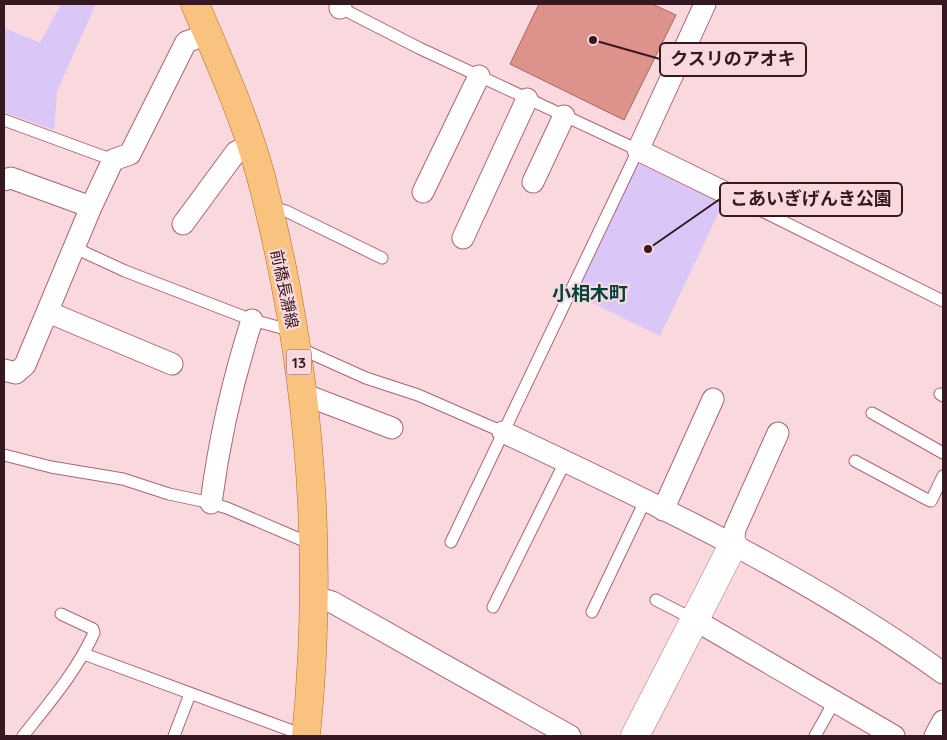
<svg xmlns="http://www.w3.org/2000/svg" width="947" height="740" font-family="Quicksand,'Noto Sans JP',sans-serif">
  <style>
    .green { fill: #dbc6f8 }
    .building { fill: #de928c; stroke: #ac645f }
    .lines { fill: none; stroke-linecap: round; stroke-linejoin: round }
    .lane-casing { stroke: #ac6576; stroke-width: 13 }
    .street-casing { stroke: #ac6576; stroke-width: 23 }
    .secondary-casing { stroke: #ac6576; stroke-width: 29 }
    .primary-casing { stroke: #b26c26; stroke-width: 29 }
    .lane { stroke: #fff; stroke-width: 11 }
    .street { stroke: #fff; stroke-width: 21 }
    .secondary { stroke: #fff; stroke-width: 28 }
    .primary { stroke: #fac27f; stroke-width: 28 }
    .labels { text-anchor: middle; dominant-baseline: central; stroke-width: 4.5; stroke-linejoin: round; paint-order: stroke }
    .shield { fill: #f9d8de; stroke: #705259; stroke-width: 1 }
    .shield-label { font-size: 15px; font-weight: bold; fill: #351820 }
    .street-label { font-size: 16px; fill: #351820; stroke: #f9d8de }
    .quarter-label { font-size: 19px; font-weight: bold; fill: #00413b; stroke: #f9d8de }
    .leader { fill: none; stroke: #351820; stroke-width: 2 }
    .callout-dot { fill: #351820; stroke: #f9d8de; stroke-width: 2 }
    .callout { fill: #f9d8de; stroke: #351820; stroke-width: 2 }
    .callout-label { font-size: 18px; text-anchor: middle; font-weight: bold; fill: #351820 }
  </style>
  <rect width="100%" height="100%" fill="#f9d8de"/>
  <path class="green" d="M61 4H96L57 91 54 130 4 112V28L40 43Z
    M637 163 723 204 660 336 574 294Z"/>
  <path class="building" d="M539 4H652L676 15 624 120 510 64Z"/>
  <g class="lines">
    <g class="lane-casing">
      <path id="lane" d="M337 6 419 48 638 150 451 542
        M4 120 113 160
        M732 196 943 301
        M269 210 278 209 286 211 382 258
        M75 248 125 271 252 320 293 331
        M298 351 308 352 366 378 418 395 503 432
        M940 394 943 396
        M872 413 943 453
        M4 455 51 467 123 479 169 494 207 502 227 508 302 540 313 542
        M855 461 928 500 931 501 943 476
        M656 600 695 620
        M493 607 565 462
        M592 612 645 501
        M84 654 306 736
        M23 736C49 703 76 672 94 633L93 629 61 614
        M174 736 190 694
        M815 736 834 702"/>
    </g>
    <g class="street-casing">
      <path id="street" d="M705 4 638 150 732 196
        M340 8 341 4
        M4 180 11 178 91 207
        M533 182 564 116
        M423 192 479 76
        M183 224 236 152 251 145
        M463 238 527 99
        M48 312 172 364
        M4 370 16 373 25 365 91 207 113 160 130 154 186 42 208 34
        M303 394 392 428
        M503 432C654 503 807 575 943 673
        M211 503C219 441 233 379 252 320
        M663 510 713 399
        M733 545 735 529 778 433
        M315 597 332 602 570 736
        M695 620 894 736
        M935 736 943 721"/>
    </g>
    <g class="secondary-casing">
      <path id="secondary" d="M635 736 733 545"/>
    </g>
    <g class="primary-casing">
      <path id="primary" d="M195 4C219 61 245 117 261 177 309 360 325 548 306 736"/>
    </g>
    <use href="#lane" class="lane"/>
    <use href="#street" class="street"/>
    <use href="#secondary" class="secondary"/>
    <use href="#primary" class="primary"/>
  </g>
  <g class="labels">
    <rect class="shield" x="286.5" y="349.5" width="25" height="25" rx="4"/>
    <g class="shield-label">
      <text x="299" y="362">13</text>
    </g>
    <g class="street-label">
      <text transform="translate(285 289) rotate(78)">前橋長瀞線</text>
    </g>
    <g class="quarter-label">
      <text x="590" y="293">小相木町</text>
    </g>
  </g>
  <path class="leader" d="M593 40L660 59M648 249L720 199"/>
  <g class="callout-dot">
    <circle cx="593" cy="40" r="5"/>
    <circle cx="648" cy="249" r="5"/>
  </g>
  <g class="callout">
    <rect x="660" y="43" width="146" height="33" rx="5"/>
    <rect x="720" y="183" width="182" height="33" rx="5"/>
  </g>
  <g class="callout-label">
    <text x="733" y="65">クスリのアオキ</text>
    <text x="811" y="205">こあいぎげんき公園</text>
  </g>
  <rect width="947" height="740" fill="none" stroke="#351820" stroke-width="10"/>
</svg>
